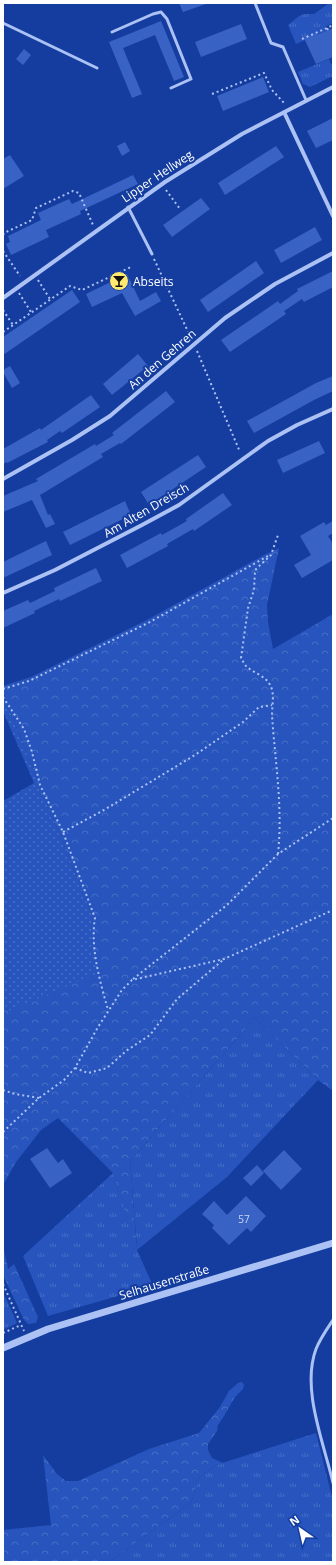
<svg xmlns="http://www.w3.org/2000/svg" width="336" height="1565" font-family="'Open Sans',sans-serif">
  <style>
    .grass { fill: url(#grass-tufts) }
    .forest { fill: url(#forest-crowns) }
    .garden { fill: url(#garden-dots) }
    .building { fill: #3863c4 }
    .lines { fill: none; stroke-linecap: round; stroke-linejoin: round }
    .path { stroke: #acc2f4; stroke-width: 2; stroke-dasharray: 2 3; stroke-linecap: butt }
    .service { stroke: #acc2f4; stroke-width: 3 }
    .minor { stroke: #acc2f4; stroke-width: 4 }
    .tertiary { stroke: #acc2f4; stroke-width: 7 }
    .labels { text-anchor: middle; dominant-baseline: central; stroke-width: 4; stroke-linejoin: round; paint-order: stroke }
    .number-label { font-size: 10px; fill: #cdd8f0 }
    .street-label { font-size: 12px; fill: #fff; stroke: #143d9f }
    .poi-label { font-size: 12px; fill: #fff; stroke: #143d9f; text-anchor: start }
  </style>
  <defs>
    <pattern id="grass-tufts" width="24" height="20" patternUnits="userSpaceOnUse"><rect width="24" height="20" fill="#2755bd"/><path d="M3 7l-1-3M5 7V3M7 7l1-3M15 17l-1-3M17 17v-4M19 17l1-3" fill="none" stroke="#476ec7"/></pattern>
    <pattern id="forest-crowns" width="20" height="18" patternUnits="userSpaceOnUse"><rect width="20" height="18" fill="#2755bd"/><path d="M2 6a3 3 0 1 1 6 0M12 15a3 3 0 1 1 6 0" fill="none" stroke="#476ec7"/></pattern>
    <pattern id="garden-dots" width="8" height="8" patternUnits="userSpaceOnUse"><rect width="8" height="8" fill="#2755bd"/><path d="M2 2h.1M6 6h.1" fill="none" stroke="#476ec7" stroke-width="1.8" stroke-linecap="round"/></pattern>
  </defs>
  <rect width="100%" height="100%" fill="#143d9f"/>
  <path class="grass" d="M328 4H333V23L325 27 327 31 296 44 288 25 299 16 304 14H314Z
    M329 59 331 64 333 63V76L310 87 303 84 298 72Z
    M255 1018 318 1080 227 1177 137 1250 153 1286 48 1316 23 1256 113 1173 137 1247 130 1161Z
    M3 1294H4L17 1323 3 1330Z
    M316 1433 333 1501V1562H109L191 1503 199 1477 216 1465Z"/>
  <path class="forest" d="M279 548 267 605 268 622 273 649 333 614V1091L318 1080 255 1018 130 1161 137 1250 113 1173 58 1118 41 1130 16 1162 3 1185V1002L8 1011 93 917 3 694V686L31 677 145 621 266 554Z
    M3 1245 8 1269 14 1264 38 1317 36 1323 28 1324 24 1320 3 1275Z
    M242 1382 244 1385 243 1389 235 1397 224 1416 218 1425 217 1431 208 1444V1450L212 1458 223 1463 216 1465 199 1477 191 1503 109 1562H3V1530L51 1525 43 1455 57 1474 66 1481H78L149 1449 199 1433 220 1407 229 1391 238 1383Z"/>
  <path class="garden" d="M3 694 93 917 96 974 8 1011 3 1002V801L34 783 3 711Z"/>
  <path class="building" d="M179 3H205L206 4 183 12Z
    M161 21 184 77 174 81 155 35 123 48 142 94 132 98 109 42Z
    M241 24 247 39 201 57 195 42Z
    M333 28V57L316 64 304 38 316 33 317 35Z
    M24 49 31 55 23 65 16 59Z
    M263 77 269 92 223 111 217 96Z
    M333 118V140L316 148 307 131Z
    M125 142 130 151 122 156 117 146Z
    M276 146 284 157 225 195 218 183Z
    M10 155 24 176 3 189V159Z
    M133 175 138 184 80 211 81 214 46 230 49 237 11 255 6 244 10 242 8 236 41 220 38 213 69 199 72 204Z
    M201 198 210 209 172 237 163 225Z
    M315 227 322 240 281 263 274 250Z
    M256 261 264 273 208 312 200 300Z
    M333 271V287L304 302 302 299 284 311 286 314 230 352 221 340 278 301 280 304 298 291 297 289Z
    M127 274 140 301 156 292 161 301 135 316 122 293 92 307 86 294Z
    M72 290 80 302 3 355V337Z
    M138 354 148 366 112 395 103 384Z
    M10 366 20 383 12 388 3 372V370Z
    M333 376V391L314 400 254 433 247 421 316 383Z
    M166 391 175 402 121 444 120 443 101 454 103 457 40 495 48 515 46 516 50 514 55 524 46 528 32 500 3 512V496L38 481 36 479 95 444 96 446 114 435 112 433Z
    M91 395 100 407 62 433 60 431 47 440 48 442 7 463V462L3 464V449L40 428 41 430Z
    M319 441 325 453 283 473 277 460Z
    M198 455 206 467 149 505 141 492Z
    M223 493 232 505 194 531 193 529 167 544 168 546 127 568 120 555 161 533 162 535 187 521 186 519Z
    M125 501 131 515 70 545 63 532Z
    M333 521V533L328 536 333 544V560L302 578 294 565 311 555 300 536 324 522 326 525Z
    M46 541 52 555 3 578V562Z
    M96 568 102 581 60 601 59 599 34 611 35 613 3 628V611L28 600 30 603 55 591 54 588Z
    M47 1148 58 1163 63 1159 72 1173 50 1188 30 1159Z
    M284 1150 302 1169 281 1190 263 1171Z
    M257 1165 264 1173 251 1186 243 1178Z
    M246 1196 266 1216 251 1232 247 1228 229 1245 212 1228 214 1225 202 1214 214 1201 227 1215Z"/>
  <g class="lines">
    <path class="path" d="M328 30 327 28 333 25
      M302 39 327 28
      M212 94 264 73 272 90 285 104
      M166 190 180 209
      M3 235 4 233 32 220 36 208 73 191 79 193 93 225
      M3 251 20 276
      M154 259 191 338
      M38 280 50 299
      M19 293 31 312
      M3 310 13 325
      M3 332 70 286 82 290 131 267
      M197 351 240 452
      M3 689 29 681 148 623 268 556
      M3 697 24 729 32 752 40 785 63 832 95 918C90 948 100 981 108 1010
      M63 832 104 810 195 755 243 722 259 707 272 705
      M278 854C283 807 275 761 272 715 272 706 275 693 270 685 266 676 253 673 246 666 244 664 243 661 241 658L248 608 254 590 255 570 271 555 278 535
      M133 979 227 905 278 854 333 818
      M75 1068 88 1073 107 1068 126 1051 150 1035 177 999 223 960
      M3 1090 15 1094 39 1098
      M3 1132 39 1098 64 1080 75 1068 98 1027 122 990 132 980 224 959 333 910
      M3 1284 24 1331
      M3 1333 21 1325"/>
    <path class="service" d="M255 3 271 43 283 47 306 100
      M3 23 97 68
      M112 32 153 14 161 12 167 19 191 79 171 88
      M128 207 152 254
      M333 1320C327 1329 320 1339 316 1349 301 1389 324 1443 333 1483"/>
    <path class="minor" d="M284 112 333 216
      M3 298 165 182 242 134 333 87
      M3 479 72 440 110 416 225 318 275 284 333 253
      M3 593 55 570 142 525 179 505 268 441 297 425 333 409"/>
    <path class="tertiary" d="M3 1348 48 1329 333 1243"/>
  </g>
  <defs>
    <g id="bar-disc" transform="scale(1)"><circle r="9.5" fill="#ffea6f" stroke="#143d9f"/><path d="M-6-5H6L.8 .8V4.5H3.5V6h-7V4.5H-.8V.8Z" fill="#111"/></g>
  </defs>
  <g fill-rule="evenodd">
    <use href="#bar-disc" x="119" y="281"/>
  </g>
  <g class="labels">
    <g class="number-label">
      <text x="244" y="1219">57</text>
    </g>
    <g class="street-label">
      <text transform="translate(157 176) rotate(-34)">Lipper Hellweg</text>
      <text transform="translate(162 359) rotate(-41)">An den Gehren</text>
      <text transform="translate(146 510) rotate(-30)">Am Alten Dreisch</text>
      <text transform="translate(164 1282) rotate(-17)">Selhausenstraße</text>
    </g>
    <g class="poi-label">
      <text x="133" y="281">Abseits</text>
    </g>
  </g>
  <rect width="336" height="1565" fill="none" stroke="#ffffff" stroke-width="8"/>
  <g transform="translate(300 1529) rotate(326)" stroke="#143d9f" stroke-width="3" paint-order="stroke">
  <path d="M0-3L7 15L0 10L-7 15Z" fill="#ffffff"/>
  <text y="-6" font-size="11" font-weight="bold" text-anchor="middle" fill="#ffffff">N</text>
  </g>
</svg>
